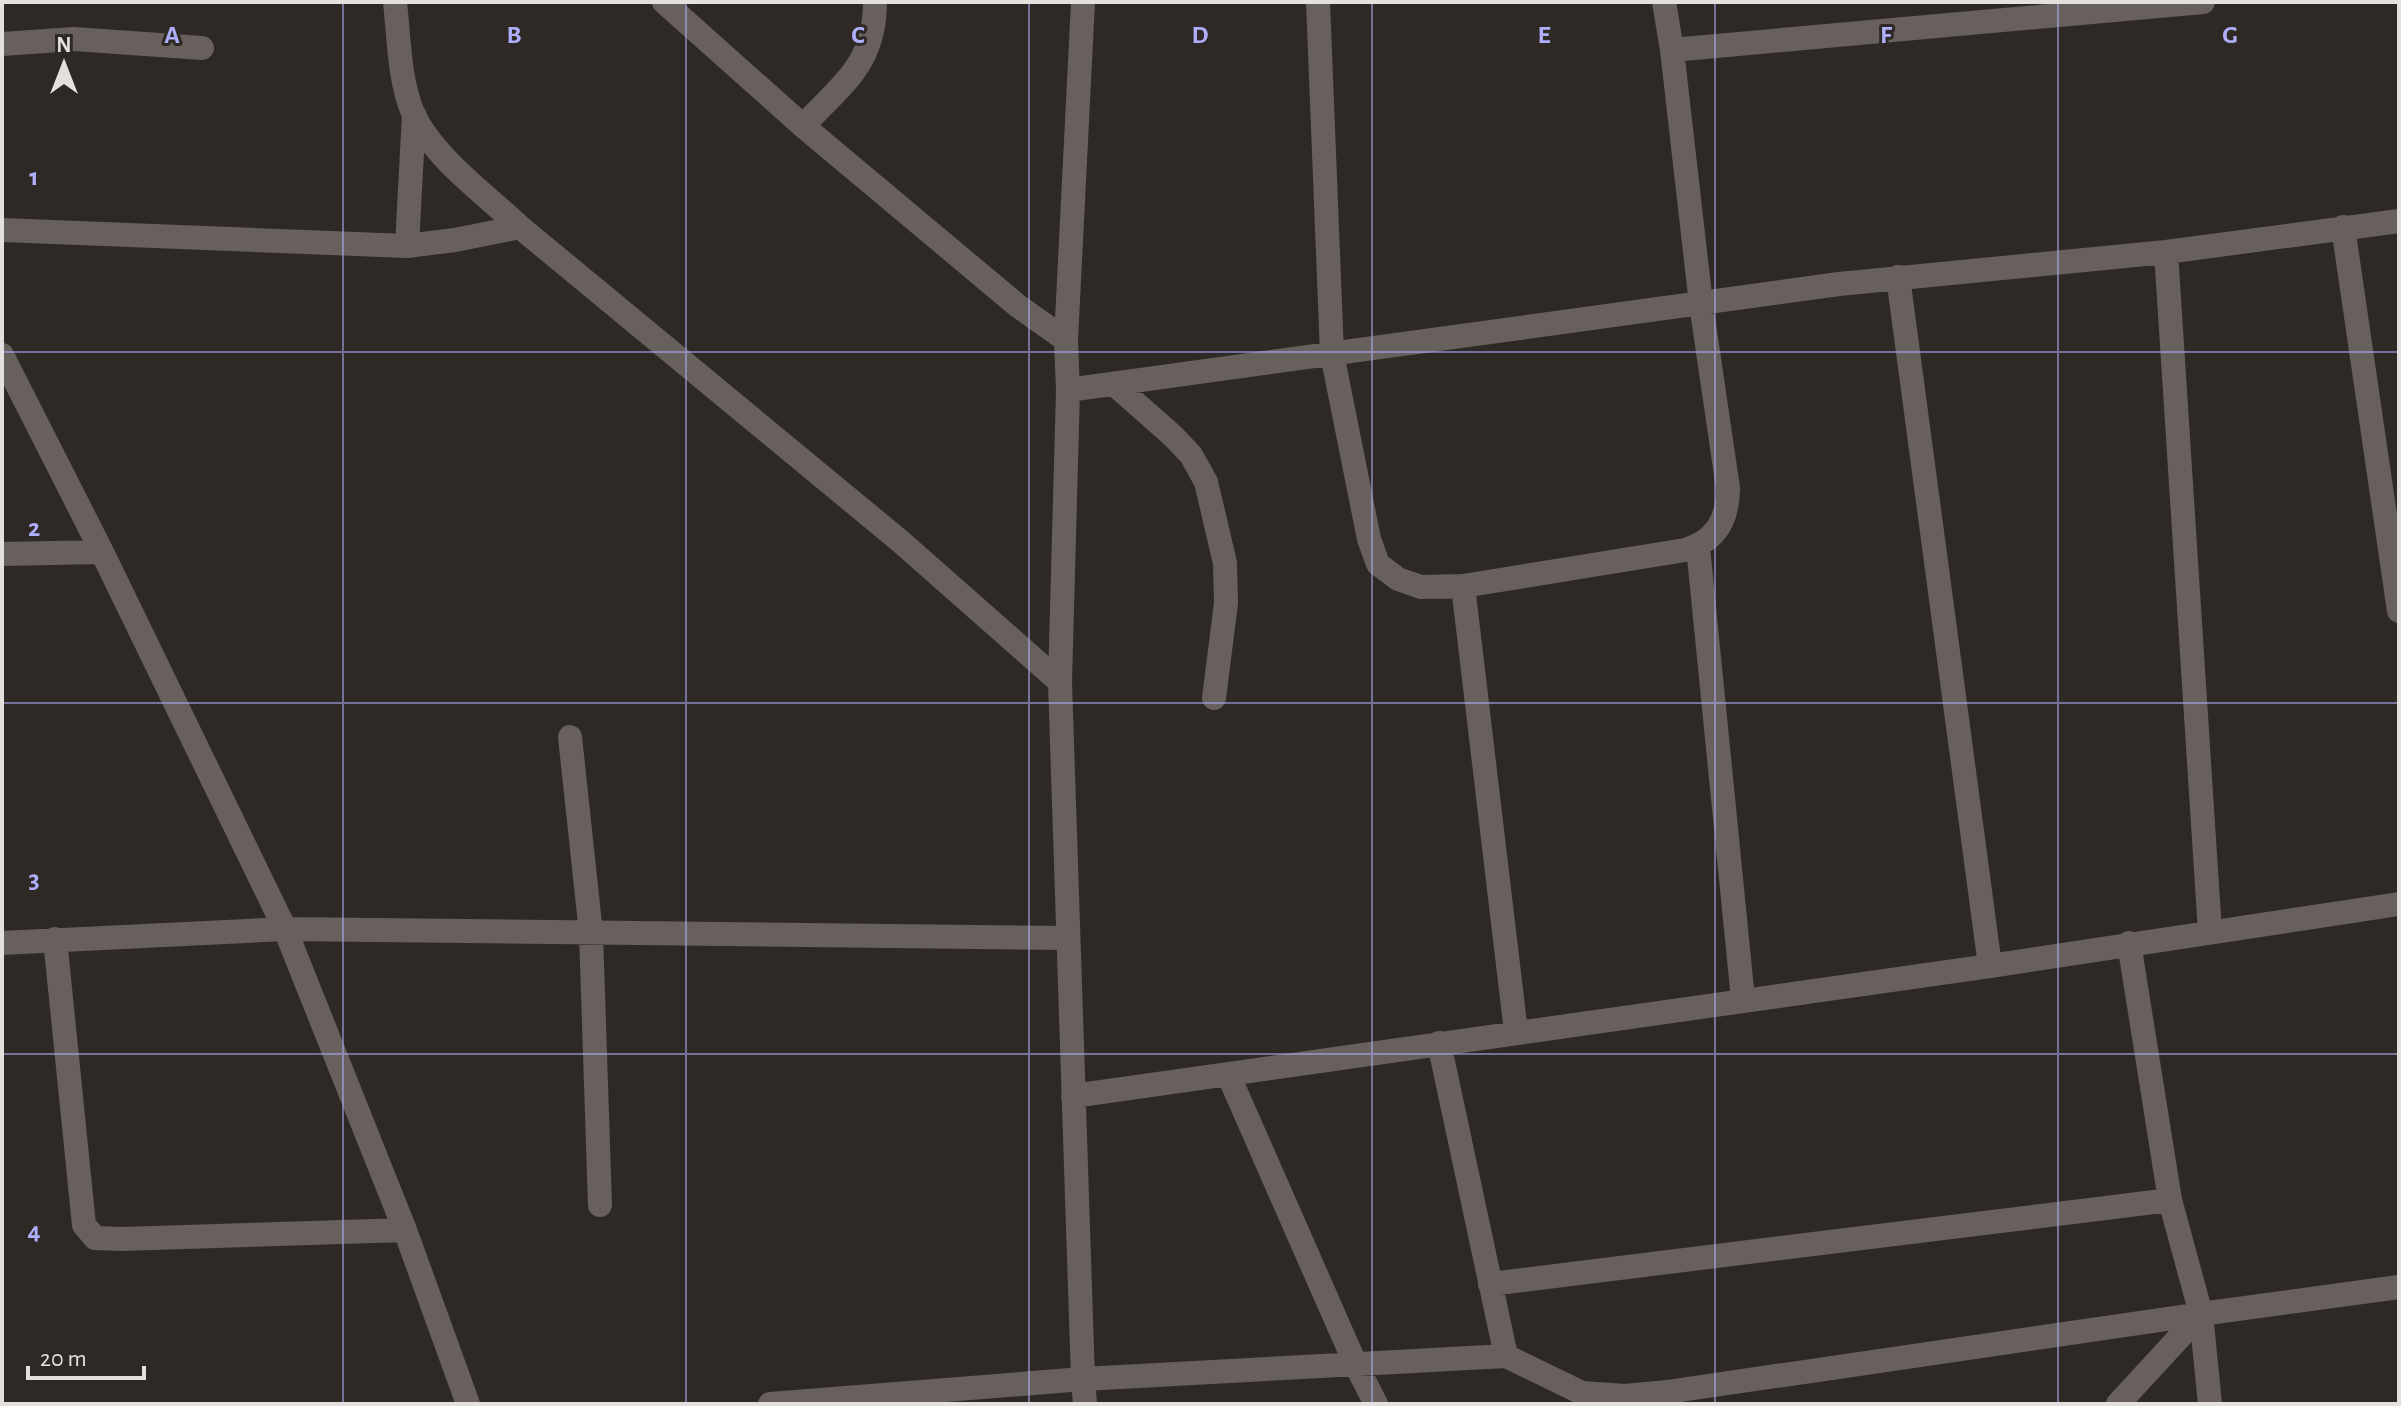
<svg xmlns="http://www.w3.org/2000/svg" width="2401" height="1406" font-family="'Alegreya Sans',sans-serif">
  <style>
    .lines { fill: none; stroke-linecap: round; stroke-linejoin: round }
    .minor { stroke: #67605c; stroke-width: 24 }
    .grid { fill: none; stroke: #aeaefa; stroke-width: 2; stroke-opacity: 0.55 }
    .grid-label { font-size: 26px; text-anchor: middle; font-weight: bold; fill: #aeaefa; stroke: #2f2925; stroke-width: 6; stroke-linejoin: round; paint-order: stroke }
  </style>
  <rect width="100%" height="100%" fill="#2f2925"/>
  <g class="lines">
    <path class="minor" d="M395 2C399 38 399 80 413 113 432 156 486 195 520 227L900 541 1060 682
      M664 2 803 126 1018 306 1066 340
      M1318 2 1332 354 1369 539 1378 564 1398 579 1421 587 1463 586 1685 550C1716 541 1728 519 1728 488L1701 304 1672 50 1664 2
      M2 44 74 39 202 48
      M1672 50 2203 2
      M414 114 407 246 455 240 520 227
      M803 126C842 84 875 64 875 2
      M2343 227 2399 611
      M2 230 407 246
      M2166 252 2210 932
      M1898 277 1990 966
      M2 355 102 552 285 929 405 1230 468 1404
      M1114 384 1173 436 1191 455 1206 482 1225 563 1226 603 1214 698
      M1068 390 1839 284 2166 252 2399 221
      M1698 547 1743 999
      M2 554 102 552
      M1463 586 1516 1032
      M570 737 591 933 600 1205
      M55 939 84 1225 95 1238 121 1239 405 1230
      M2 943 285 929 1068 938
      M1439 1043 1506 1356
      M1228 1074 1355 1363 1376 1404
      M1073 1096 1990 966 2399 904
      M2170 1200 2201 1314 2210 1404
      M1490 1284 2170 1200 2129 943
      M770 1404 1083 1379 1060 682 1068 390 1066 340 1083 2
      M1085 1404 1083 1379 1506 1356 1582 1393 1625 1396 1667 1392 2201 1314
      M2118 1404 2201 1314 2399 1287"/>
  </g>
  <path class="grid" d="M343 2V1404M686 2V1404M1029 2V1404M1372 2V1404M1715 2V1404M2058 2V1404M2 352H2399M2 703H2399M2 1054H2399"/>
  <g class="grid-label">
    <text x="172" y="43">A</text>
    <text x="514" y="43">B</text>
    <text x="858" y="43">C</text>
    <text x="1200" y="43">D</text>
    <text x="1544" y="43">E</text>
    <text x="1886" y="43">F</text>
    <text x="2230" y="43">G</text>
    <text x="34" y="185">1</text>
    <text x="34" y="536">2</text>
    <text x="34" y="888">3</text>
    <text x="34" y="1239">4</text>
  </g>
  <rect width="2401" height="1406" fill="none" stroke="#e4e0de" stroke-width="8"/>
  <g transform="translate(64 64)" stroke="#2f2925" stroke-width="6" paint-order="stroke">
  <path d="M0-6L14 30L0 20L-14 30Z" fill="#e4e0de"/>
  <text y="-12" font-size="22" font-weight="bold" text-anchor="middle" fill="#e4e0de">N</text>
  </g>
  <path d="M28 1366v12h116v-12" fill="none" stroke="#e4e0de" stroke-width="4"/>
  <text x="40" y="1366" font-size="24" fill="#e4e0de" stroke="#2f2925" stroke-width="6" paint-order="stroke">20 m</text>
</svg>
